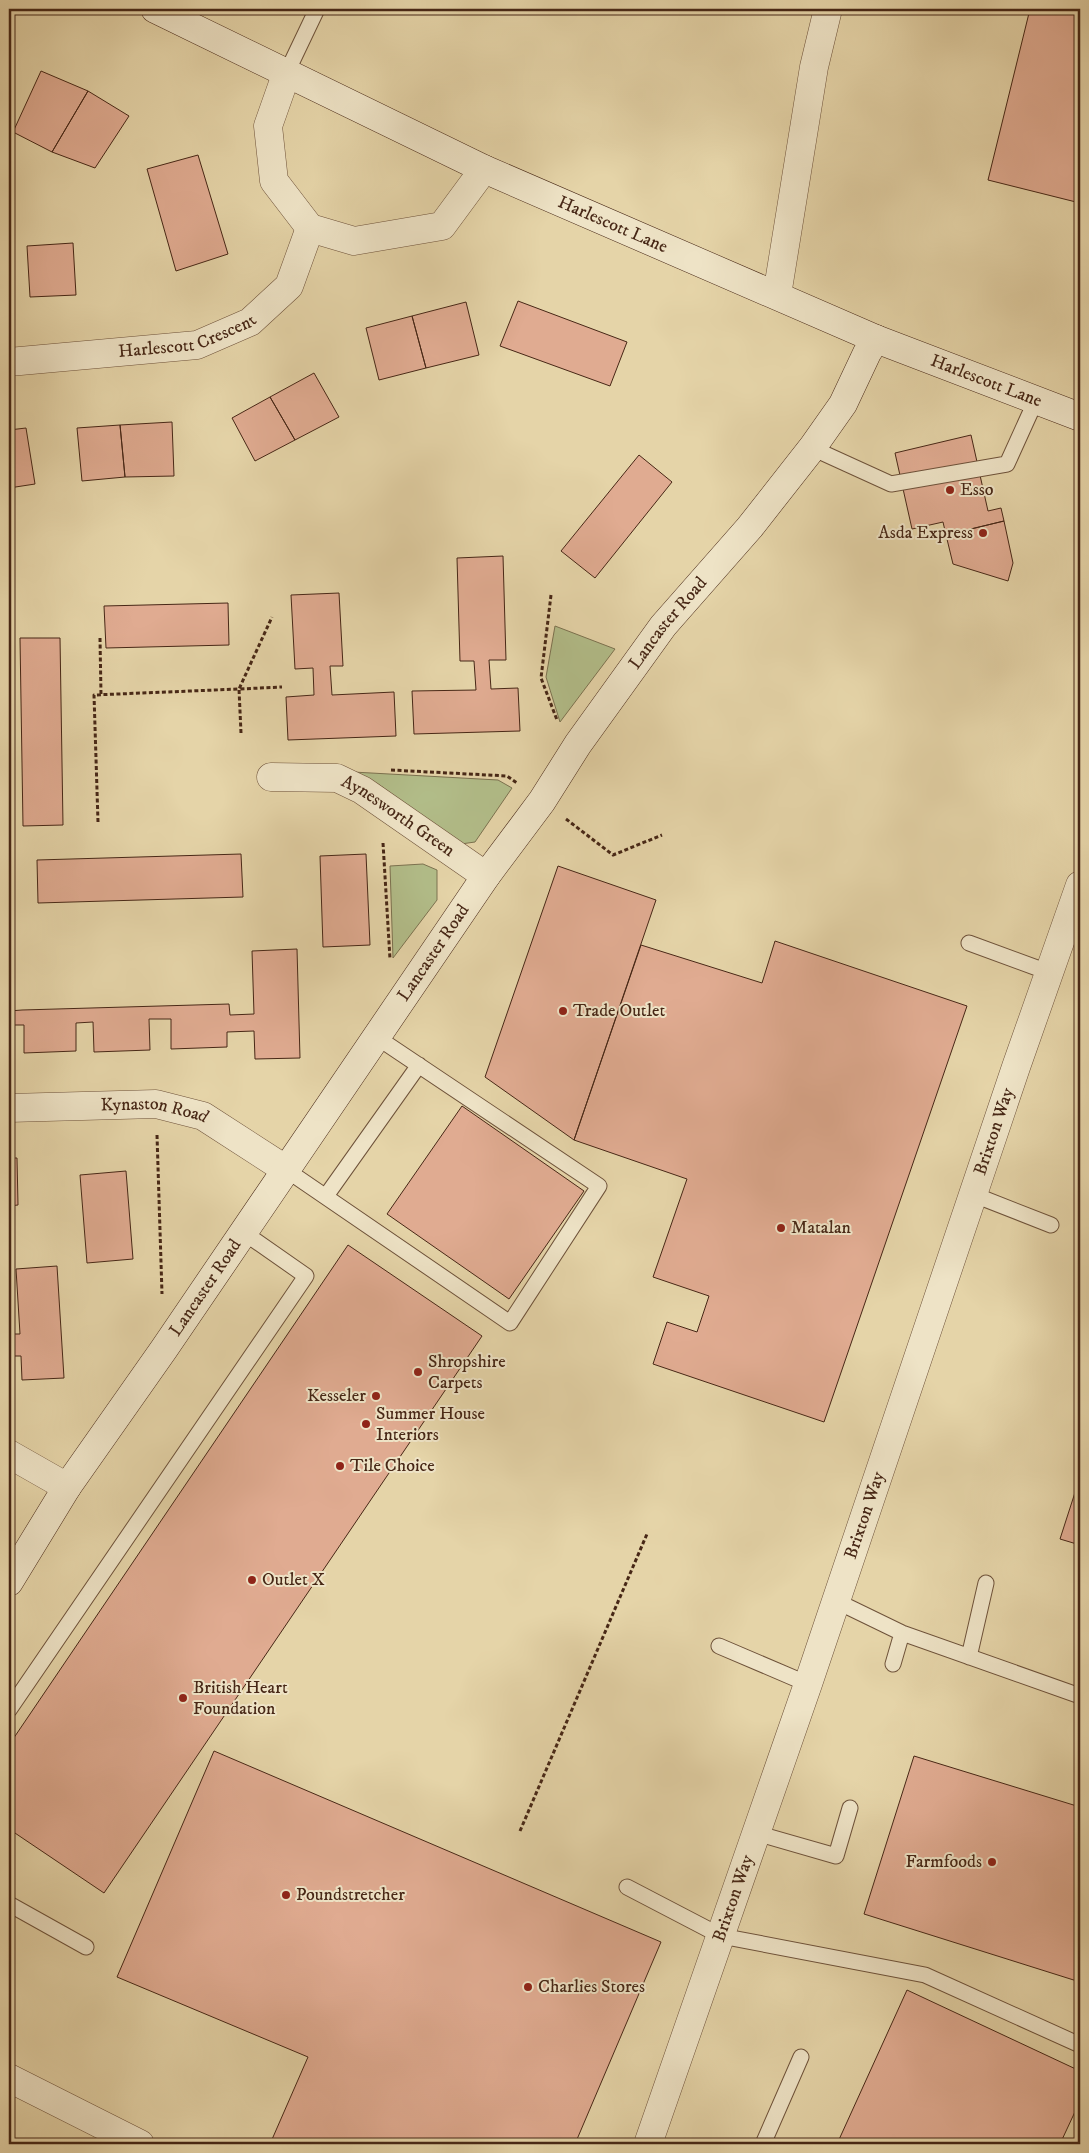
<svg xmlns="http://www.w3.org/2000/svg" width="1089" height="2153" font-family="'IM FELL DW Pica',serif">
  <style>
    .green { fill: #b2bd89; stroke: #7c7250 }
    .building { fill: #e0ab91; stroke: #472716 }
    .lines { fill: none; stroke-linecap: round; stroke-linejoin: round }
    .lane-casing { stroke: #6e523a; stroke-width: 17 }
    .street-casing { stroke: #6e523a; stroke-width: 29 }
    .secondary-casing { stroke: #472716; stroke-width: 29 }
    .path { stroke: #472716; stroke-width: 3; stroke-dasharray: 4 2.5; stroke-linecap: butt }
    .lane { stroke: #eee3c6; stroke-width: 15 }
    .street { stroke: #eee3c6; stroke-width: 28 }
    .secondary { stroke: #eee3c6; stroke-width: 28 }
    .poi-dot { fill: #8f2418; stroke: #eee3c6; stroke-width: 2 }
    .labels { text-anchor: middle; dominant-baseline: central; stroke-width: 4; stroke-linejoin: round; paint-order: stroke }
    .street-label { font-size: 18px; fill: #472716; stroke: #eee3c6 }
    .poi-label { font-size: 18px; fill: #472716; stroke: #eee3c6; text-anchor: start }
  </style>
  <rect width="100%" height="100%" fill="#e5d4a8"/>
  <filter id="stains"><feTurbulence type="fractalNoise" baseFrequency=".004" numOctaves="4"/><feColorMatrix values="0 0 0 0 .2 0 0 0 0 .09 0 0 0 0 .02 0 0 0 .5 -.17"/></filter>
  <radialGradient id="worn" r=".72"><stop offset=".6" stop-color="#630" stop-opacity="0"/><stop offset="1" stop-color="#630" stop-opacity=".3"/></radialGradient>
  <path class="green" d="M555 626 615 649 560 722 546 677Z
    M353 772 498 780 512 788 475 842 461 844 378 784 360 780Z
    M423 864 437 870V900L393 958 390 866Z"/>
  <path class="building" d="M1030 9H1080V203L988 180Z
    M41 71 88 91 52 152 13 132Z
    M88 91 129 116 95 168 52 152Z
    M198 155 228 254 176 271 147 169Z
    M73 243 76 295 30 297 27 246Z
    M518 301 627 342 610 386 500 346Z
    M466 302 479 355 426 368 412 316Z
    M412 316 426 368 379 380 366 328Z
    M314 373 339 417 295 440 270 397Z
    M270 397 295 440 255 461 232 418Z
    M172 422 174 476 125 477 120 425Z
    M120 425 125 477 82 481 77 428Z
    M26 428 35 484 9 488V430Z
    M971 435 988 511 1001 508 1004 521 946 535 943 522 912 529 895 453Z
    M639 455 672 482 595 578 561 551Z
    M1004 521 1013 563 1008 581 953 564 946 535Z
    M503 556 506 660H489L491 689 518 688 520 731 414 734 412 691 476 690 474 661H460L457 558Z
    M339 593 343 666H330L332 695 394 692 396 736 288 740 286 697 314 695 313 668 295 669 291 595Z
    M228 603 229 645 106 648 104 606Z
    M20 638H60L63 825 23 826Z
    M241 854 243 897 38 903 37 860Z
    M366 854 370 945 323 947 320 856Z
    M558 866 656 900 574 1140 485 1077Z
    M775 941 967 1006 824 1422 653 1364 667 1322 697 1332 709 1296 653 1277 687 1179 574 1140 641 945 762 983Z
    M297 949 300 1058 255 1059 254 1031 227 1032V1047L171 1049V1019H149L150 1050 94 1052 93 1022 76 1023V1051L24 1053V1025H9V1011L22 1010 229 1004 230 1015 254 1014 252 951Z
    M462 1106 584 1191 509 1299 387 1214Z
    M9 1158H17L18 1205 9 1206Z
    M126 1171 133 1259 87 1263 80 1175Z
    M348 1245 482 1336 104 1893 9 1829V1745Z
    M57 1266 64 1378 22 1380 21 1356H9V1334H20L16 1269Z
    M1080 1477V1545L1060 1539Z
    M214 1751 661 1942 575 2144H270L308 2057 117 1977Z
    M914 1756 1080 1807V1982L864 1914Z
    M907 1990 1080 2071V2101L1060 2144H837Z"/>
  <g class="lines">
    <g class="lane-casing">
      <path id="lane" d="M287 72 317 9
        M812 448 891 484 1007 464 1036 400
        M969 943 1048 972
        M285 1169 510 1323 599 1186 378 1038
        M972 1194 1051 1225
        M326 1196 419 1065
        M836 1601 902 1633 1080 1696
        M719 1646 808 1684
        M969 1657 986 1583
        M893 1664 902 1633
        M9 1710 306 1276 243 1232
        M756 1833 836 1856 850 1808
        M627 1887 721 1936 925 1975 1080 2045
        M9 1904 86 1947
        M763 2144 801 2057"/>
    </g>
    <g class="street-casing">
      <g id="street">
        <path d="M287 72 268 126 274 181 310 228 354 241 442 226 484 169"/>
        <path d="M777 295 814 67 828 9"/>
        <path id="s1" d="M9 362 197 345 250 322 289 286 310 228"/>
        <path id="s2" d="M271 777 337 778 362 790 486 876"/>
        <path id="s3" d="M9 1108 156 1104 203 1116 285 1169"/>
        <path d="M9 1454 67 1487"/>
        <path d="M9 2078 140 2144"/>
        <path id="s4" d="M648 2144 808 1684 1016 1067 1080 885"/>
      </g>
    </g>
    <g class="secondary-casing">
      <g id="secondary">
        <path id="s5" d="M155 9 484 169 876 339 1080 417"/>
        <path id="s6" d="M9 1582 67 1487 164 1349 486 876 542 801 578 744 663 626 750 527 812 448 843 404 867 353 876 339"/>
      </g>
    </g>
    <path class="path" d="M551 595 541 678 557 720
      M100 638 101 695
      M241 733 239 689 282 687
      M391 770 507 776 517 783
      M566 819 613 855 662 835
      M98 822 94 695 239 689 272 617
      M383 843 390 959
      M157 1135 162 1294
      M520 1831 647 1534"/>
    <use href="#lane" class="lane"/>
    <use href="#street" class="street"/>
    <use href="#secondary" class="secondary"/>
  </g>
  <g class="poi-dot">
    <circle cx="950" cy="490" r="5"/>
    <circle cx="983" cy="533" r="5"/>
    <circle cx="563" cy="1011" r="5"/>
    <circle cx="781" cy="1228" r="5"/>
    <circle cx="418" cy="1372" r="5"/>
    <circle cx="376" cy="1396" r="5"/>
    <circle cx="366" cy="1424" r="5"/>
    <circle cx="340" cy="1466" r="5"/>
    <circle cx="252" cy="1580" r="5"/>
    <circle cx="183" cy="1698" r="5"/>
    <circle cx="992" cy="1862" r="5"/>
    <circle cx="286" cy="1895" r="5"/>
    <circle cx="528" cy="1987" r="5"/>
  </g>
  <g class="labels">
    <g class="street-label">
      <text stroke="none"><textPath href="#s5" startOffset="506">Harlescott Lane</textPath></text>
      <text stroke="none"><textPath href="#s1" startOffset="181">Harlescott Crescent</textPath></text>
      <text stroke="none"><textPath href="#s5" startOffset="911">Harlescott Lane</textPath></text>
      <text stroke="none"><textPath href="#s6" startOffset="1164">Lancaster Road</textPath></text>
      <text stroke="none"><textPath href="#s2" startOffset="138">Aynesworth Green</textPath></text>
      <text stroke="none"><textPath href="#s6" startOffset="759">Lancaster Road</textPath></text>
      <text stroke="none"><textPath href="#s3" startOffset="146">Kynaston Road</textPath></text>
      <text stroke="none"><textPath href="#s4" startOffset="1070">Brixton Way</textPath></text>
      <text stroke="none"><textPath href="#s6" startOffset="354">Lancaster Road</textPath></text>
      <text stroke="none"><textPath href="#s4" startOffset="665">Brixton Way</textPath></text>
      <text stroke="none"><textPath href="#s4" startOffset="260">Brixton Way</textPath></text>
    </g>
    <g class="poi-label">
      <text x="960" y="490">Esso</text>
      <text x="973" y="533" text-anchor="end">Asda Express</text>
      <text x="573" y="1011">Trade Outlet</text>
      <text x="791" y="1228">Matalan</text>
      <text x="428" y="1362">Shropshire<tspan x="428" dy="21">Carpets</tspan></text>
      <text x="366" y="1396" text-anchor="end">Kesseler</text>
      <text x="376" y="1414">Summer House<tspan x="376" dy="21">Interiors</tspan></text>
      <text x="350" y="1466">Tile Choice</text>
      <text x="262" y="1580">Outlet X</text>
      <text x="193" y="1688">British Heart<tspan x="193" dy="21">Foundation</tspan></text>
      <text x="982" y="1862" text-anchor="end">Farmfoods</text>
      <text x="296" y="1895">Poundstretcher</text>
      <text x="538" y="1987">Charlies Stores</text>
    </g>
  </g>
  <rect width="1089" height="2153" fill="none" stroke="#e5d4a8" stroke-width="30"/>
  <rect x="10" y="10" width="1069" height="2133" fill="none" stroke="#472716" stroke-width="2.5"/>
  <rect x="15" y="15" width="1059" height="2123" fill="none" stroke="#472716"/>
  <rect width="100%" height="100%" filter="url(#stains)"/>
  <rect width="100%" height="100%" fill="url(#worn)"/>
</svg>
